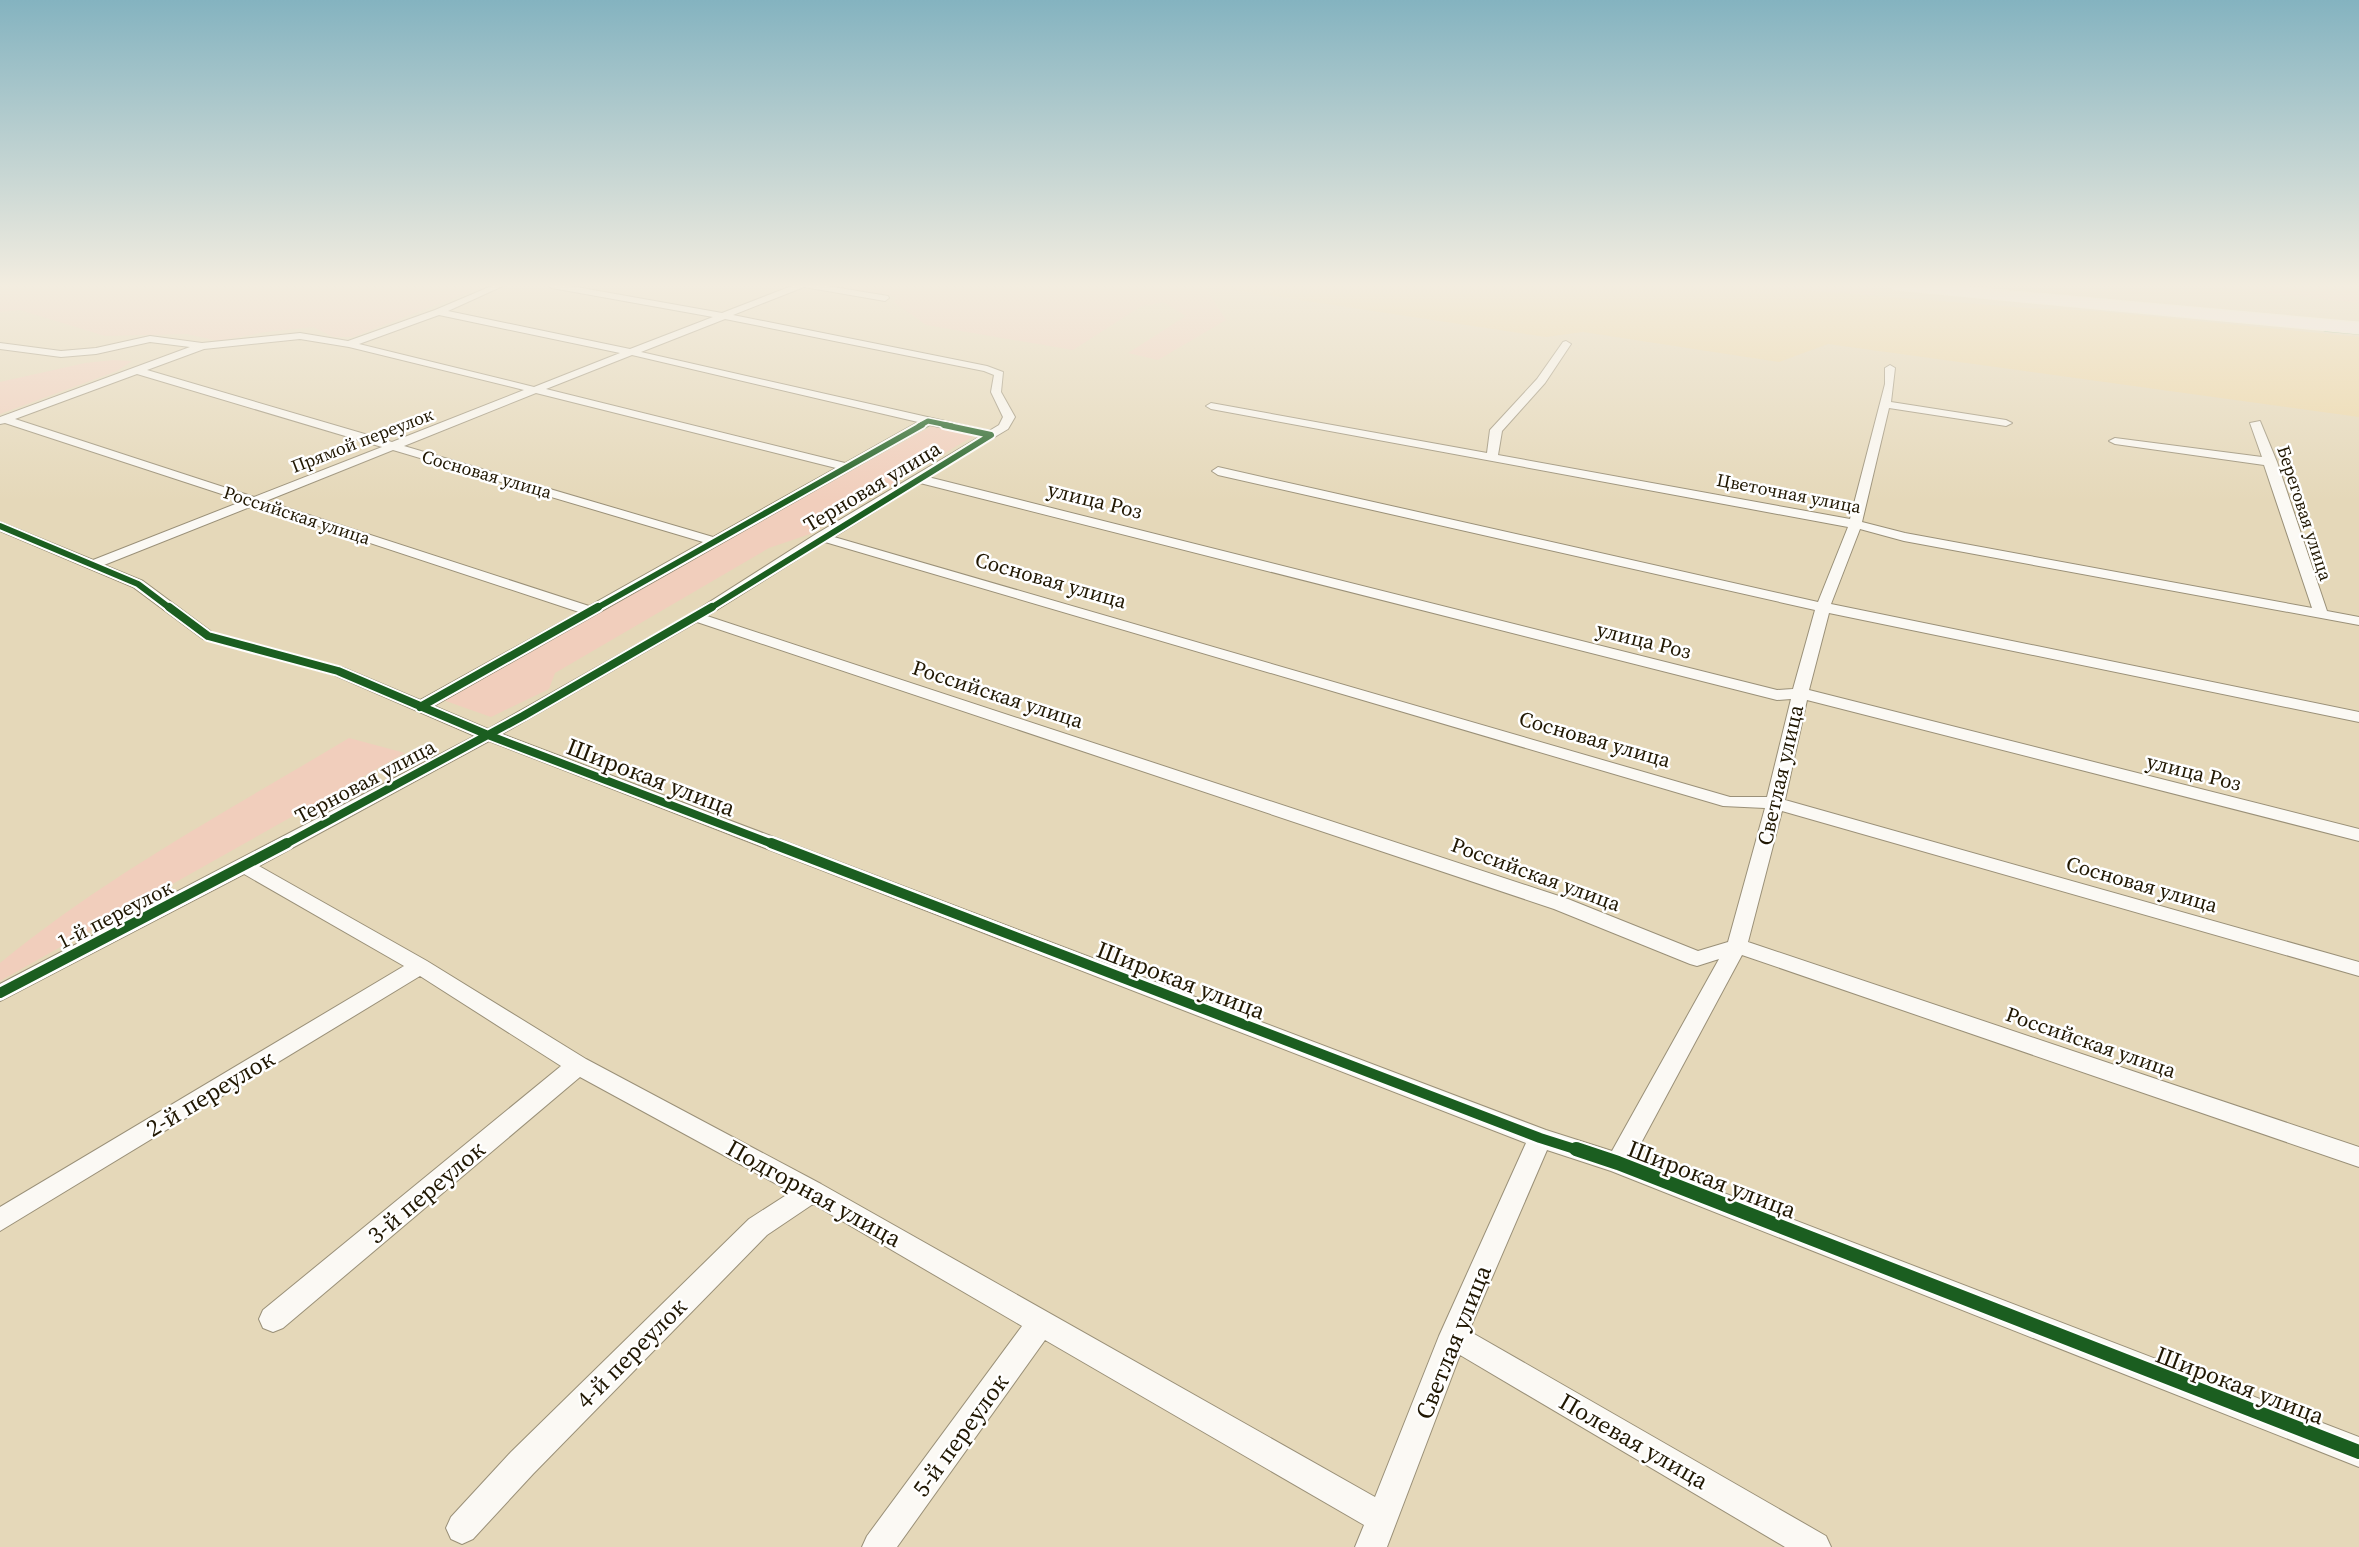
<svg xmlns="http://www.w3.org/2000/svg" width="2359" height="1547" font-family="'Source Serif 4',serif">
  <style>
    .built { fill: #edd7a6 }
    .green { fill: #f1cebc }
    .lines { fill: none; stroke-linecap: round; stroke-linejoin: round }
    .stream { stroke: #8eb285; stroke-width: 3.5 }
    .minor-casing { stroke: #9a9078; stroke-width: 2 }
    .trunk-casing { stroke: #f3ede0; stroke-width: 3 }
    .minor { fill: #fbf9f4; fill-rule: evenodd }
    .trunk { fill: #f3eaec; fill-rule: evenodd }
    .cycleway-far4-casing { stroke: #fff; stroke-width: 8 }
    .cycleway-far3-casing { stroke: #fff; stroke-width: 10 }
    .cycleway-far2-casing { stroke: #fff; stroke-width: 12 }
    .cycleway-far1-casing { stroke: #fff; stroke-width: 15 }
    .cycleway-casing { stroke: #fff; stroke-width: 18 }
    .cycleway-far4 { stroke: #1b5e20; stroke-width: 5 }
    .cycleway-far3 { stroke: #1b5e20; stroke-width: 6 }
    .cycleway-far2 { stroke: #1b5e20; stroke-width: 8 }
    .cycleway-far1 { stroke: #1b5e20; stroke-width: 10 }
    .cycleway { stroke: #1b5e20; stroke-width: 14 }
    .labels { text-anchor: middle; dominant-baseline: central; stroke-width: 5; stroke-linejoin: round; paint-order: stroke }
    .far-street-label { font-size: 18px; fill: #201702; stroke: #fff }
    .street-label { font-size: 21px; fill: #201702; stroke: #fff }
    .near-street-label { font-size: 24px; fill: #201702; stroke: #fff }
  </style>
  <rect width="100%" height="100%" fill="#e5d8b9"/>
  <path class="built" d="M1742 285 2027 308 2097 311 2359 337V417L1828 344 1779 362 1583 332 1546 337 1206 286Z"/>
  <path class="green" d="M0 285H488L353 337H333L313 327 266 332 218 341 187 334 105 336 20 310 0 312Z
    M822 285H1204L1226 320 1158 360 1128 353 1186 316 1163 302 1140 307 1073 350 926 325 894 302 896 297Z
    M1742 285 1871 286 1875 295Z
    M2198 285H2359V303Z
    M113 360 132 361 117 371 0 414V382L85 363Z
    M932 426 975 435 810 534 769 548 555 673 549 689 491 717 440 699Z
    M349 738 405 753 0 981V963C107 875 231 809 349 738Z"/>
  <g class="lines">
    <path class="stream" d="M2325 330 2359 333"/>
    <g class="minor-casing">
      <path id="minor" d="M494 285H505L448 311 630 349 713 317 552 288 548 285H565L722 313 794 285H821L888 296 889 298 885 301 804 287 733 315 987 366 1003 372 1001 392 1015 417 1008 429 928 477 1777 690 1793 689 1815 610 1218 475 1212 471 1218 467 1818 602 1848 527 1211 409 1206 406 1211 403 1487 453 1490 430 1537 379 1563 342 1566 341 1571 344 1545 383 1502 431 1498 455 1850 519 1885 384V368L1890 365 1895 368 1891 402 2006 420 2012 423 2006 426 1889 408 1862 522 1905 533 2312 608 2264 465 2115 444 2109 441 2115 438 2262 457 2250 423 2260 421 2277 462 2327 611 2359 617V625L1904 541 1860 529 1831 604 2359 712V722L1829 613 1809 690 2359 829V841L1807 700 1785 800 2359 962V976L1782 811 1748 942 2359 1147V1167L1742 955 1633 1158 2359 1437V1467L1611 1171 1547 1150 1469 1331 1826 1536 1831 1547H1785L1460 1355 1387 1547H1355L1364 1525 1045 1340 897 1547H862L867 1536 1022 1326 813 1204 767 1235 533 1474 473 1539 462 1544 451 1539 446 1528 451 1517 511 1452 749 1219 791 1192 580 1077 283 1328 273 1332 263 1328 259 1319 263 1310 561 1066 420 976 0 1231V1207L404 966 244 874 0 1001V984L475 736 332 674 203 639 133 587 0 531V522L93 560 243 501 5 423 0 424V417L190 347 150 342 96 354 61 357 0 349V343L61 351 96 348 150 336 202 343 300 333 348 341 435 310ZM439 315 620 353 534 387 359 344ZM725 319 984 371 994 375 991 392 1003 417 999 425 989 431 641 352ZM300 339 349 347 524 390 392 442 147 370 204 349ZM632 355 918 422 845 463 546 389ZM137 374 382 447 254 497 15 419ZM536 393 836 468 713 537 404 446ZM930 425 981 436 816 534 689 615 488 729 434 706ZM393 450 703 542 589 606 266 501ZM920 483 1777 700 1791 699 1767 797H1730L834 537ZM255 505 579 612 420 700 344 668 213 633 143 581 104 565ZM825 542 1723 806 1765 808 1728 942 1698 951 1568 899 707 616ZM697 622 1554 909 1690 964 1697 966 1719 959 1612 1151 1546 1130 502 734ZM489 741 1526 1143 1439 1336 1375 1497 821 1184 586 1059 427 961 259 866Z"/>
    </g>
    <g class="trunk-casing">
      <path id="trunk" d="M1888 285H1936L2359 323V333L1895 289Z"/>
    </g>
    <use href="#minor" class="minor"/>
    <use href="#trunk" class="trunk"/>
    <g class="cycleway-far4-casing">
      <path id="cycleway-far4" d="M919 426 928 421 952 426"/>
    </g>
    <g class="cycleway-far3-casing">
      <path id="cycleway-far3" d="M0 526 138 584 171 609
        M595 609 922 425
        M709 609 991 435 944 425"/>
    </g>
    <g class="cycleway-far2-casing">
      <path id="cycleway-far2" d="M169 607 208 636 338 671 488 735 775 845
        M420 707 598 607
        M284 845 523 716 712 607"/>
    </g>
    <g class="cycleway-far1-casing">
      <path id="cycleway-far1" d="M771 843 1540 1138 1581 1151
        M0 993 287 843"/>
    </g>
    <g class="cycleway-casing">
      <path id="cycleway" d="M1576 1149 1618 1163 2359 1452"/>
    </g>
    <use href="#cycleway-far4" class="cycleway-far4"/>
    <use href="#cycleway-far3" class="cycleway-far3"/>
    <use href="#cycleway-far2" class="cycleway-far2"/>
    <use href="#cycleway-far1" class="cycleway-far1"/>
    <use href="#cycleway" class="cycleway"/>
  </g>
  <linearGradient id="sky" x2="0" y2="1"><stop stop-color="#84b3c0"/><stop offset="0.57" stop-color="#f3ede0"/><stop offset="1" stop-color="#f3ede0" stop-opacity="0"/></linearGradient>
  <rect width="2359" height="501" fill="url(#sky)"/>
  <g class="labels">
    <g class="far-street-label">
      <text transform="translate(362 440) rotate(-21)">Прямой переулок</text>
      <text transform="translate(487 474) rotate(16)">Сосновая улица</text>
      <text transform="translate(1789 493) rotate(11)">Цветочная улица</text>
      <text transform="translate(2305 513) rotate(72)">Береговая улица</text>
      <text transform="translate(297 515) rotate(18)">Российская улица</text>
    </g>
    <g class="street-label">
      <text transform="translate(872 486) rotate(-31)">Терновая улица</text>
      <text transform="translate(1095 500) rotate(14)">улица Роз</text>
      <text transform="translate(1051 580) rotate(16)">Сосновая улица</text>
      <text transform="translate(1644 640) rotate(14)">улица Роз</text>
      <text transform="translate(998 694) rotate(18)">Российская улица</text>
      <text transform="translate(1595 739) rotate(16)">Сосновая улица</text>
      <text transform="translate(2194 772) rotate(14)">улица Роз</text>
      <text transform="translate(1780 775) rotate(-77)">Светлая улица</text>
      <text transform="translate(365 781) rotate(-28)">Терновая улица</text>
      <text transform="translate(1536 874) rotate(20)">Российская улица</text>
      <text transform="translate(2142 884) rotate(16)">Сосновая улица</text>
      <text transform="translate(115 914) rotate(-27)">1-й переулок</text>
      <text transform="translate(2091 1042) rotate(19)">Российская улица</text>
    </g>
    <g class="near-street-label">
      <text transform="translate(651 777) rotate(21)">Широкая улица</text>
      <text transform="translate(1181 980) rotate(21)">Широкая улица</text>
      <text transform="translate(210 1093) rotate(-31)">2-й переулок</text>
      <text transform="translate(1712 1179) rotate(21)">Широкая улица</text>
      <text transform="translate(426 1192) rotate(-40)">3-й переулок</text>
      <text transform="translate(814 1193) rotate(29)">Подгорная улица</text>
      <text transform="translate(1453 1342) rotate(-68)">Светлая улица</text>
      <text transform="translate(631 1353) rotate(-45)">4-й переулок</text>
      <text transform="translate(2240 1385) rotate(21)">Широкая улица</text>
      <text transform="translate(960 1435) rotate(-54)">5-й переулок</text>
      <text transform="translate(1634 1441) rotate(30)">Полевая улица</text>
    </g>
  </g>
</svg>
